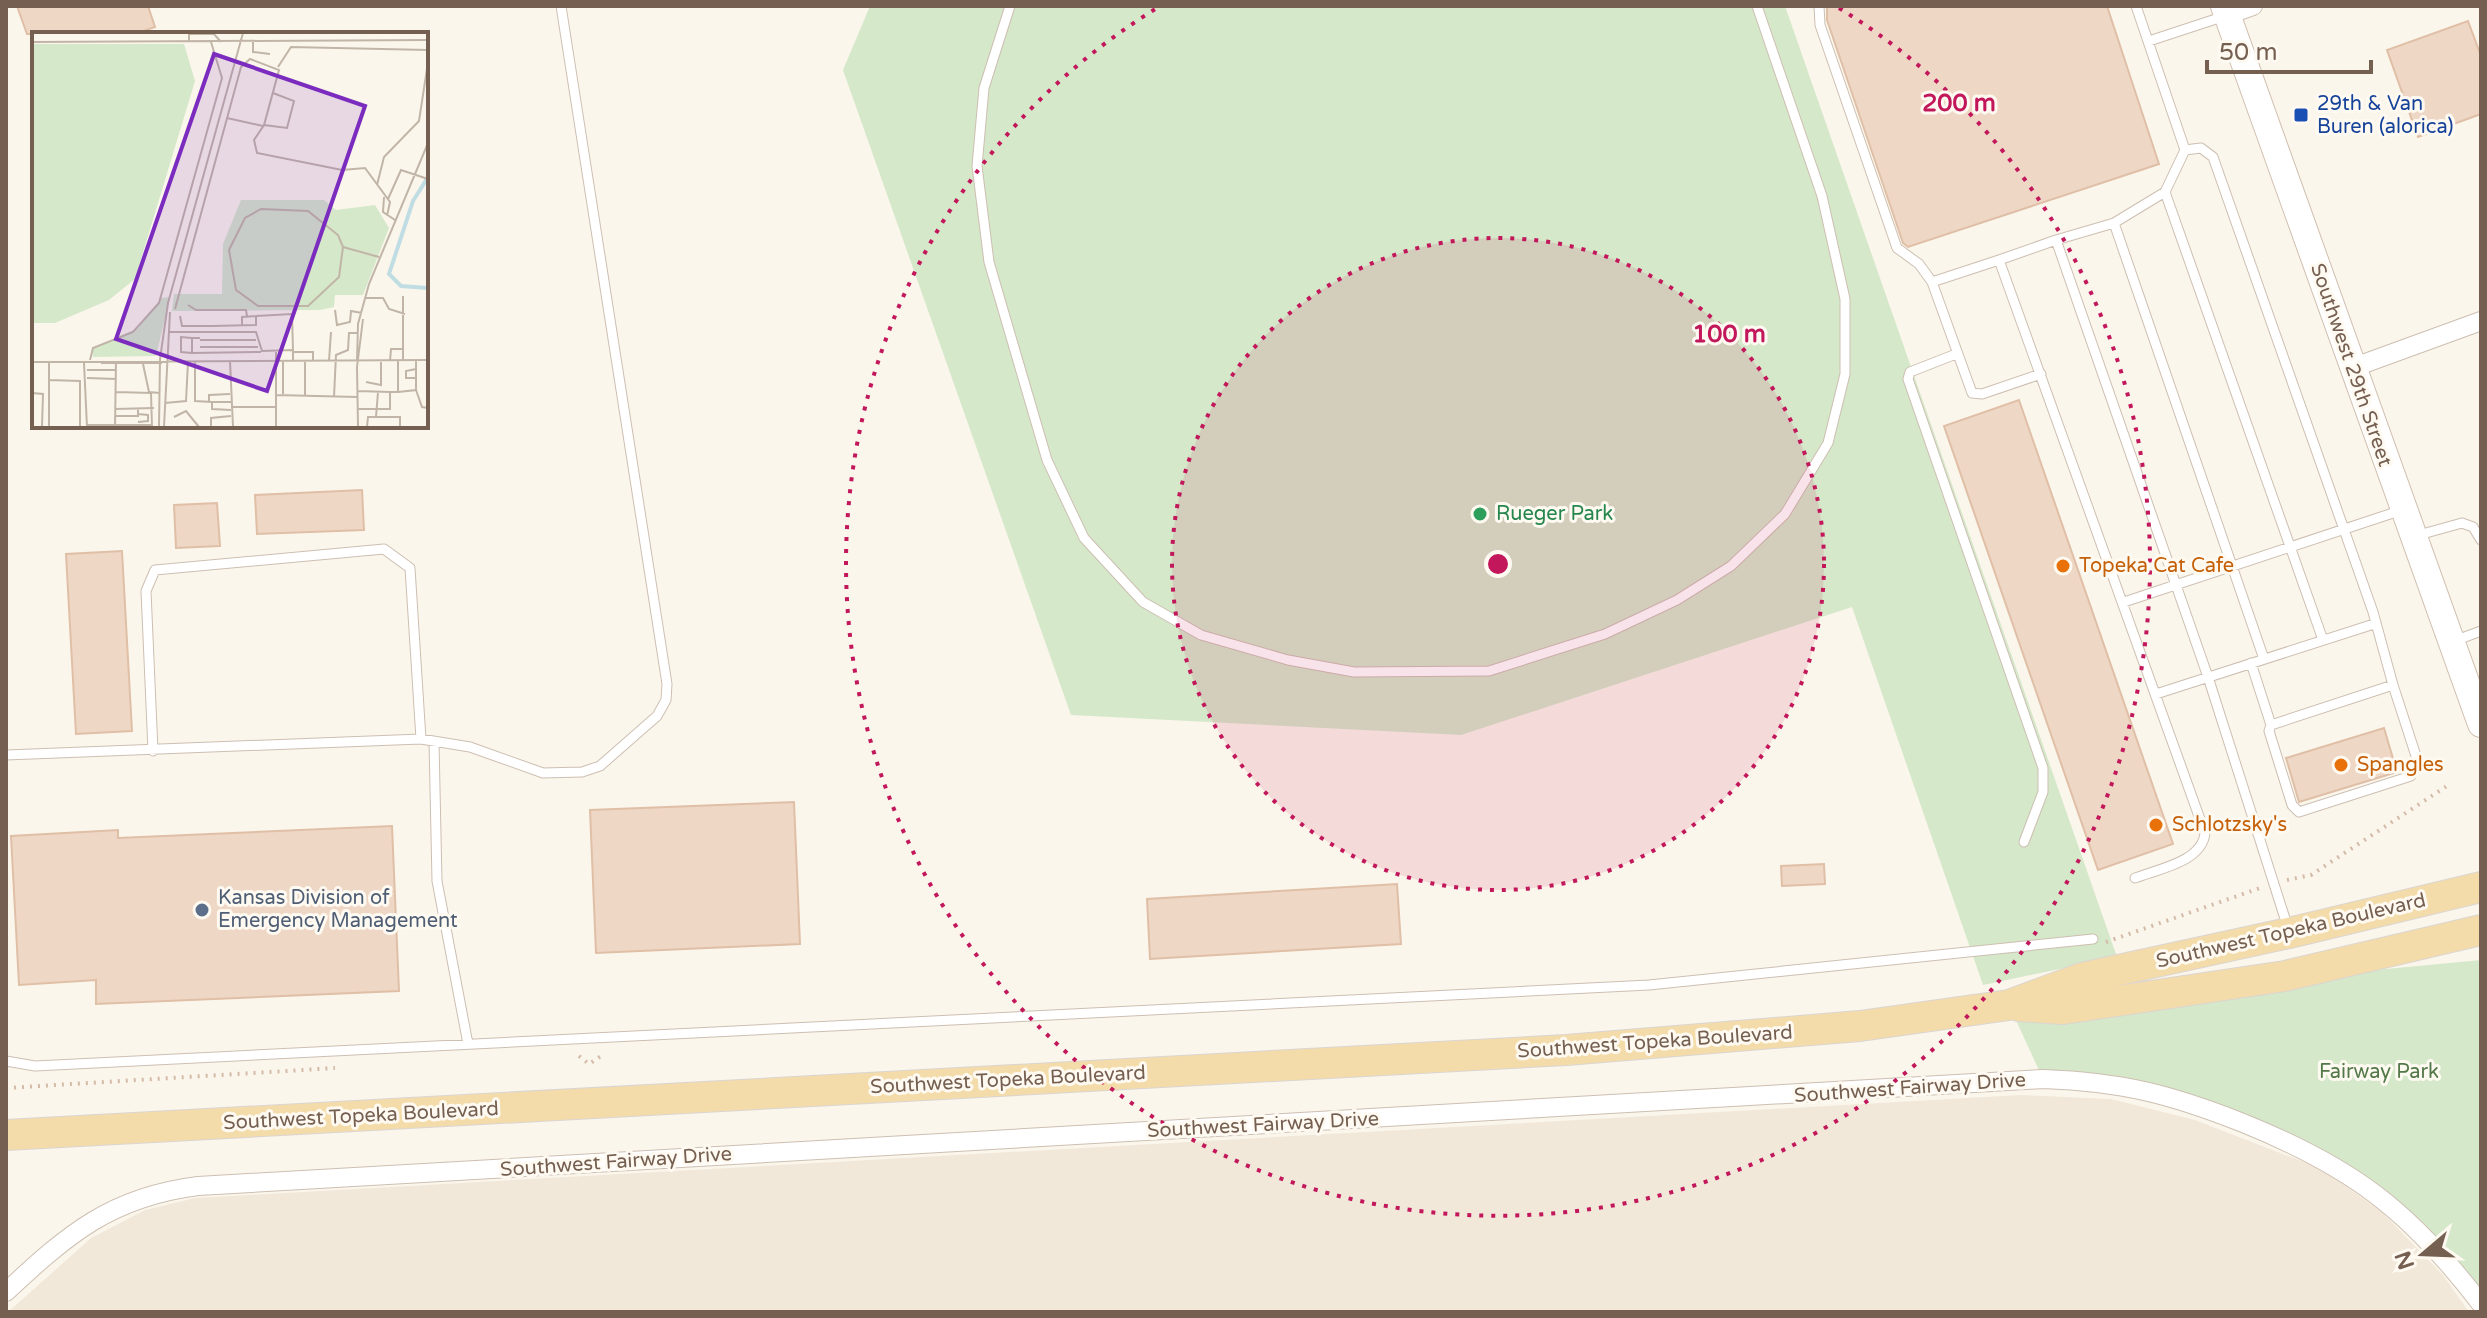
<svg xmlns="http://www.w3.org/2000/svg" width="2487" height="1318" font-family="'Varela Round',sans-serif">
  <style>
    .residential { fill: #f2e8da }
    .green { fill: #d5e8ca }
    .building { fill: #eed7c5; stroke: #e0bfa7; stroke-width: 2 }
    .lines { fill: none; stroke-linecap: round; stroke-linejoin: round }
    .service-casing { stroke: #cdbfb2; stroke-width: 11 }
    .minor-casing { stroke: #cdbfb2; stroke-width: 20 }
    .secondary-casing { stroke: #cfbfaf; stroke-width: 28 }
    .primary-casing { stroke: #dbd5d2; stroke-width: 32 }
    .path { stroke: #d4bba8; stroke-width: 4; stroke-dasharray: 2 6; stroke-linecap: butt }
    .service { stroke: #fff; stroke-width: 9 }
    .minor { stroke: #fff; stroke-width: 18 }
    .secondary { stroke: #fff; stroke-width: 26 }
    .primary { stroke: #f4dcaa; stroke-width: 30 }
    .ring { fill: none; stroke: #c2185b; stroke-width: 4; stroke-dasharray: 4 8 }
    .transit-dot { fill: #1a4fb4; stroke: #fefaf2; stroke-width: 3 }
    .leisure-dot { fill: #2e9e5b; stroke: #fefaf2; stroke-width: 3 }
    .food-dot { fill: #e8710a; stroke: #fefaf2; stroke-width: 3 }
    .service-dot { fill: #5c6f8a; stroke: #fefaf2; stroke-width: 3 }
    .labels { text-anchor: middle; dominant-baseline: central; stroke-width: 6; stroke-linejoin: round; paint-order: stroke }
    .transit-label { font-size: 20px; fill: #164399; stroke: #fefaf2; text-anchor: start }
    .street-label { font-size: 20px; fill: #755f50; stroke: #fefaf2 }
    .leisure-label { font-size: 20px; fill: #27864d; stroke: #fefaf2; text-anchor: start }
    .food-label { font-size: 20px; fill: #c56008; stroke: #fefaf2; text-anchor: start }
    .service-label { font-size: 20px; fill: #4e5e75; stroke: #fefaf2; text-anchor: start }
    .park-label { font-size: 20px; fill: #547949; stroke: #fefaf2 }
    .inset-river { fill: none; stroke: #c1dde4; stroke-width: 4 }
    .inset-road { fill: none; stroke: #c1b5a8; stroke-width: 2 }
    .view { fill: #7b2cbf; fill-opacity: 0.15; stroke: #7b2cbf; stroke-width: 4 }
    .inset-edge { fill: none; stroke: #755f50; stroke-width: 4 }
    .centre { fill: #c2185b; stroke: #fefaf2; stroke-width: 4 }
    .ring-label { font-size: 24px; text-anchor: middle; font-weight: bold; fill: #c2185b; stroke: #fefaf2; stroke-width: 6; stroke-linejoin: round; paint-order: stroke }
  </style>
  <rect width="100%" height="100%" fill="#fbf6eb"/>
  <path class="residential" d="M2020 1095 2111 1099 2195 1120 2322 1169 2382 1212 2443 1275 2469 1312H8L91 1238 145 1210 195 1198Z"/>
  <path class="green" d="M870 6H1785L2117 957 1983 985 1852 607 1461 735 1071 715 843 70Z
    M2481 960V1308L2343 1169 2177 1096 2043 1079 2009 1005Z"/>
  <path class="building" d="M17 6H148L155 27 136 34H27Z
    M1827 6H2107L2159 164 1908 247 1903 243 1856 105 1827 20Z
    M2468 21 2481 56V114L2418 137 2387 50Z
    M2019 400 2173 844 2098 870 1944 426Z
    M362 490 364 530 257 534 255 495Z
    M217 503 220 546 176 548 174 505Z
    M122 551 132 731 76 734 66 554Z
    M2384 728 2397 772 2299 802 2286 758Z
    M794 802 800 944 596 953 590 810Z
    M392 826 399 991 96 1004V980L19 985 11 836 118 830V838Z
    M1824 864 1825 884 1782 886 1781 866Z
    M1397 884 1401 944 1150 959 1147 899Z"/>
  <g class="lines">
    <g class="service-casing">
      <path id="service" d="M1010 6 984 88 977 166 989 262 1047 460 1084 538 1143 602 1201 635 1288 660 1354 672 1489 671 1605 634 1677 600 1731 566 1785 514 1828 443 1845 374V299L1822 196 1757 6
        M1819 6 1820 25 1897 248 1919 264 1932 282
        M2136 6 2185 150 2165 192 2114 223 2056 240 2208 677 2288 928
        M2149 41 2225 16
        M2185 150 2201 148 2213 157 2373 612 2393 685 2271 725 2251 663
        M2165 192 2323 640
        M2114 223 2264 659
        M1999 260 2056 240
        M1956 354 1910 372 1908 379 2043 768V792L2024 842
        M2041 374 1982 394 1972 393 1932 282 1999 260 2205 833C2202 862 2158 869 2135 878
        M2415 536 2462 523 2473 527 2481 540
        M2124 602 2402 510
        M2454 641 2481 631
        M2156 694 2374 624
        M2271 725 2269 731 2292 805 2299 812 2411 776 2417 759 2393 685
        M434 742 437 881 468 1044
        M153 751 146 591 155 570 384 549 410 568 421 739
        M6 755 421 739 470 747 543 773 582 772 600 766 657 716 666 700 667 684 561 6
        M6 1061 35 1066 1649 985 2093 939"/>
    </g>
    <g class="minor-casing">
      <path id="minor" d="M2227 15 2253 6
        M2352 368 2481 321
        M6 1292C68 1234 111 1197 198 1186L2043 1079C2122 1082 2170 1094 2243 1123 2352 1167 2409 1210 2481 1304"/>
    </g>
    <g class="secondary-casing">
      <path id="secondary" d="M2224 6 2481 724"/>
    </g>
    <g class="primary-casing">
      <path id="primary" d="M2019 1006 2063 1009 2285 976 2481 930
        M6 1135 1566 1050 1860 1026 2009 1005 2082 978 2289 933 2481 887"/>
    </g>
    <path class="path" d="M2287 880 2311 875 2450 784
      M2106 942 2260 888
      M579 1056 589 1064 604 1054
      M6 1088 335 1068"/>
    <use href="#service" class="service"/>
    <use href="#minor" class="minor"/>
    <use href="#secondary" class="secondary"/>
    <use href="#primary" class="primary"/>
  </g>
  <circle cx="1498" cy="564" r="326" fill="#c2185b" fill-opacity=".12"/>
  <g class="ring">
    <circle cx="1498" cy="564" r="326"/>
    <path d="M1839 8A652 652 0 1 1 1157 8"/>
  </g>
  <rect class="transit-dot" x="2293" y="107" width="16" height="16" rx="4"/>
  <circle class="leisure-dot" cx="1480" cy="514" r="8"/>
  <g class="food-dot">
    <circle cx="2063" cy="566" r="8"/>
    <circle cx="2341" cy="765" r="8"/>
    <circle cx="2156" cy="825" r="8"/>
  </g>
  <circle class="service-dot" cx="202" cy="910" r="8"/>
  <g class="labels">
    <g class="transit-label">
      <text x="2317" y="104">29th &amp; Van<tspan x="2317" dy="23">Buren (alorica)</tspan></text>
    </g>
    <g class="street-label">
      <text transform="translate(2351 365) rotate(71)">Southwest 29th Street</text>
      <text transform="translate(2291 931) rotate(-13)">Southwest Topeka Boulevard</text>
      <text transform="translate(1655 1042) rotate(-4)">Southwest Topeka Boulevard</text>
      <text transform="translate(1008 1080) rotate(-3)">Southwest Topeka Boulevard</text>
      <text transform="translate(1910 1088) rotate(-4)">Southwest Fairway Drive</text>
      <text transform="translate(361 1116) rotate(-3)">Southwest Topeka Boulevard</text>
      <text transform="translate(1263 1125) rotate(-3)">Southwest Fairway Drive</text>
      <text transform="translate(616 1162) rotate(-4)">Southwest Fairway Drive</text>
    </g>
    <g class="leisure-label">
      <text x="1496" y="514">Rueger Park</text>
    </g>
    <g class="food-label">
      <text x="2079" y="566">Topeka Cat Cafe</text>
      <text x="2357" y="765">Spangles</text>
      <text x="2172" y="825">Schlotzsky's</text>
    </g>
    <g class="service-label">
      <text x="218" y="898">Kansas Division of<tspan x="218" dy="23">Emergency Management</tspan></text>
    </g>
    <g class="park-label">
      <text x="2379" y="1072">Fairway Park</text>
    </g>
  </g>
  <g transform="translate(32 32)">
    <rect width="396" height="396" fill="#fbf6eb"/>
    <path d="M0 12H152L163 49 103 247 77 268 23 291H0ZM209 168H292L304 178 343 173 357 196 331 263H303L302 275 288 278 140 279 142 262H190L191 212ZM138 265 124 324 61 325V316L106 296 129 266Z" fill="#d5e8ca"/>
    <path class="inset-river" d="M396 145 381 169 357 242 369 254 396 256"/>
    <path class="inset-road" d="M221 9V20L238 22M0 10 396 8M157 10V2H182L189 10M246 35 259 15 396 18M195 86 231 94M232 93 255 96 262 69 241 61M345 153 352 125 387 89 396 30M352 165 351 180 363 188M356 167 369 138 396 147M229 177 276 179 306 203 311 215 307 245 276 274H226L204 258 197 218 213 186ZM311 215 347 225M333 266H351L357 277 373 282M156 273 164 278H214L215 284M143 277 209 35 218 27 247 38 232 93 222 108 225 121 310 138 333 136 358 170 355 184M303 278 305 293 318 290 319 279 330 281M148 284 150 294H180L224 293V284L210 285V293M224 284 260 282 261 318M137 300H224L230 319 261 318V329M168 306H160V321L229 320M168 308H224M168 315H226M244 319V395M261 320H281V329M160 321 149 320V305L160 306M58 328 61 316 101 300 127 271 190 46 179 10M198 329 201 395M273 329V364M297 329 299 300M325 329 326 292 337 252 396 111M358 329 359 317H371M371 329V264M0 330H46M17 330V395M45 330 396 328M163 330V369L180 370M52 331 55 395M69 331H130M111 332 117 360 128 361M384 337 374 339V346H384M55 338H84M55 346 84 347M17 348 48 349V395M334 350 349 353V330M384 358 390 375 396 376M325 359 358 360V377H326M84 360 119 361 120 395M358 360H366V329M366 360 384 358V328M0 361 11 362 10 395M251 362V329M244 363 325 365M302 365 304 323 316 318 317 301H325M177 370V363L198 362M199 370H180V377L199 378M133 371 154 369 156 330M199 375H244M83 377 122 376M83 384H106V377M142 385 154 379 167 395M344 385H368V395M106 390 116 389V383L106 382M55 393H120M83 395 84 329M127 395 128 327 136 271 211 1M132 395 138 280M179 395V386L199 384M326 395 325 335 331 287M335 395 336 385H344L346 360"/>
    <path class="view" d="M182 22 333 74 235 359 84 307Z"/>
    <rect width="396" height="396" class="inset-edge"/>
  </g>
  <circle cx="1498" cy="564" r="12" class="centre"/>
  <g class="ring-label">
    <text x="1959" y="111">200 m</text>
    <text x="1729" y="342">100 m</text>
  </g>
  <rect width="2487" height="1318" fill="none" stroke="#755f50" stroke-width="16"/>
  <g transform="translate(2423 1254) rotate(251)" stroke="#fefaf2" stroke-width="6" paint-order="stroke">
  <path d="M0-6L14 30L0 20L-14 30Z" fill="#755f50"/>
  <text y="-12" font-size="22" font-weight="bold" text-anchor="middle" fill="#755f50">N</text>
  </g>
  <path d="M2207 60v12h164v-12" fill="none" stroke="#755f50" stroke-width="4"/>
  <text x="2219" y="60" font-size="24" fill="#755f50" stroke="#fefaf2" stroke-width="6" paint-order="stroke">50 m</text>
</svg>
